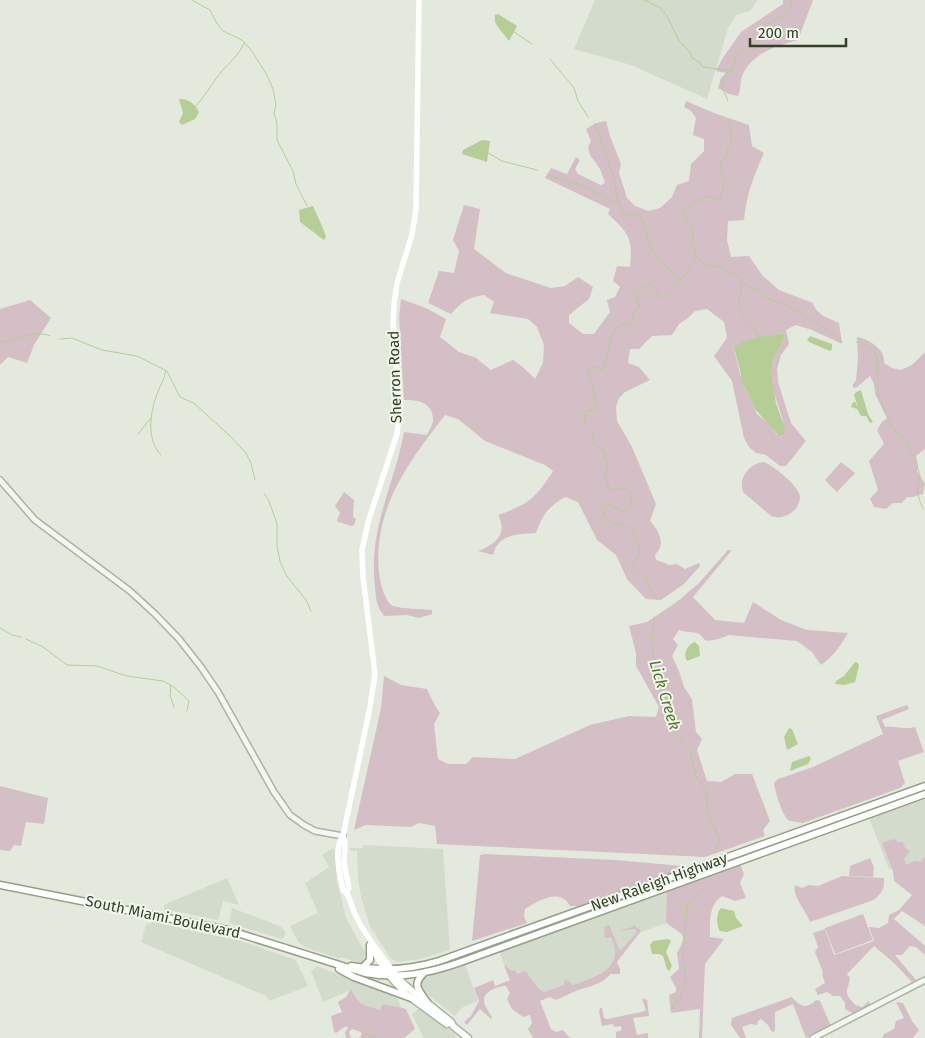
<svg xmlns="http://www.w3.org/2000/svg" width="925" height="1038" font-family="'Fira Sans',sans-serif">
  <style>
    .built { fill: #d3dbcc }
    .green { fill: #d4bfc6; fill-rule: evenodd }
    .water { fill: #b6cd96 }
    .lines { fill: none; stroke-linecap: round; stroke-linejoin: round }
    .stream { stroke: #b6cd96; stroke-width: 1 }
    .tertiary-casing { stroke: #abb4a3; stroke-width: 8 }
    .primary-casing { stroke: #a9b69d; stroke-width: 9 }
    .trunk-casing { stroke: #93a184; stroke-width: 9 }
    .tertiary { stroke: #f4f7f1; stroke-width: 5 }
    .secondary { stroke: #fff; stroke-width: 5.5 }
    .primary { stroke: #fff; stroke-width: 6 }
    .trunk { stroke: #fff; stroke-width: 6 }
    .labels { text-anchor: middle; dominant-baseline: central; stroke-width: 4; stroke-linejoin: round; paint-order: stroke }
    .street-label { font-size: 15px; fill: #334226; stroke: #f2f7ee }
    .water-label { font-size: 16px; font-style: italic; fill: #57792d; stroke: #f2f7ee }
  </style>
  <rect width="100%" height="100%" fill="#e4e9de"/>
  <path class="built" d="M595 0H758L750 11 736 15 728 28 707 99 631 65 574 49Z
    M925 799V862L907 869H889L869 818Z
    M364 845 443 849 450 950 420 959 397 962 391 959 370 926 361 897 358 879 357 851H350V848H363Z
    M333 848 335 851 337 880 346 918 366 954 361 963 341 957 340 959 307 948 298 942 290 926 318 913 305 883 329 867 322 855Z
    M227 878 239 905 223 901 218 920 164 909V905L168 903Z
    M668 890 667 923 638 933 603 979 548 996 506 969 499 950 631 905Z
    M232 908 282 927 286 934 282 939 229 923Z
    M153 922 241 941 296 960 308 986 269 1001 266 996 141 942 146 925Z
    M465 965 478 1001 463 1007 455 1016 423 991 420 985 424 978Z
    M317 966 393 996 398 1000 411 1028 382 1038H372L351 990 323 1002 311 971Z
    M419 1008 446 1027 457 1036 455 1038H424L412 1014Z"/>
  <path class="green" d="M783 0H813L798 40C777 46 751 53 742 76 740 82 741 89 738 96L729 94 718 88 721 78 726 73 716 71 722 59 741 32 783 4Z
    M686 101 714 113 749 125 752 146 764 153C754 175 746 196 744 220L728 221 727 240 731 257 749 256 762 275 779 290 813 303C816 315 829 318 839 323L842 344 812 330 796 325 786 330 789 344 781 355 777 369 778 382 791 423 806 441 786 466H780L766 455 756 453 749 447 744 438 732 381 714 356 727 338 724 322 707 309 695 311 688 318 679 324 672 335 652 336 639 349H630L628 363 639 367 650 380 625 392 619 398 616 407 617 421 632 447 656 504 650 521C658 529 667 545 655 554L656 560 670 565 677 564 685 569 699 563 700 566 684 584 661 600 646 599 627 579 616 555 597 540 578 502 565 497C548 507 543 514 536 533 518 534 498 534 493 555L478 551C496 544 508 534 498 515 529 504 536 498 553 471L545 465 485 441 458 419 445 415C408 463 373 509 379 573 380 582 384 599 391 605 397 609 423 609 432 610V614L419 618 407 615 384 616C376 605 376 599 375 587 368 528 394 487 404 432L427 435C429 431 433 424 433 420 433 402 418 400 404 400L399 317 401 299 426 308 446 319 440 337 459 352 476 358 491 370 513 360 524 368 535 379 543 363 544 345 537 327 528 319 490 313 494 302 484 295C469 297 461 302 451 314L428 303 439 271 454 273 459 251 453 240 464 205 480 209 474 249 506 273 551 288 565 286 578 277 593 287 589 299 569 315V323L583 334H594L610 312 607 300 615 297 620 287 613 281 617 266 630 267C633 237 629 234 608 214L610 209 545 178 551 168 567 174 576 157 580 160 575 169 578 174 601 185 605 183 600 169 590 155 588 147 591 141 586 129 596 123 606 121 610 136 621 164 619 173 627 198 635 206 648 211 660 208 672 197 677 185 689 181 691 164 704 151V139L693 135 696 118 691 111 684 107ZM783 333C783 348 775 350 772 363 768 382 778 402 783 421L777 435 770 425 757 414 748 393 743 386 734 349 762 337Z
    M30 300 51 318 34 345 27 363 8 357 0 365V309Z
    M857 337C868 339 886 349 884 363L892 368 901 370 912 365 925 352V449L916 456 918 466 917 471 925 484 923 494 913 497H907L902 503H893L886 509 874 507 870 499 878 490 869 461 884 444 877 430 882 422 887 418 875 394 874 384 870 376 857 387 853 388V384L856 380 858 359Z
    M764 462C773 465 800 487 800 497 800 511 783 521 771 516L743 492C738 479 749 463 764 462Z
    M841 462 855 473 837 492 825 480Z
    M344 492 354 500 353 517 356 519 354 525 352 526 338 522 337 520 340 513 335 506Z
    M728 550H732L693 597 715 620 744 623 753 602 781 620 807 630 848 633C840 646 834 656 821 665L812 652 797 641 728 635C723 638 709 642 705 640 703 638 701 635 699 634 693 631 686 633 679 630L673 639 678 645 672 656 679 671 684 687 692 699 696 732 702 739 697 750 707 781 721 782 735 774H752L770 821 763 830 765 836 705 857 437 844 435 826 419 823 411 827 366 825 354 830 381 708 384 676 401 685 427 689C429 694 437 710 440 713L434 724 438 759 448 764H466L473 757 515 759 590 725 629 716 656 717 659 707 636 666V653L629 626 647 622 678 601 699 583Z
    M907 705 909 709 882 720 885 727C896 726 904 730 915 727L924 752 898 761 905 783 900 788 803 823C799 822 794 822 790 821 783 819 775 791 774 783L778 779 813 767 883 734 876 716Z
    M0 786 48 798 44 824 26 822 21 846 14 845 10 851 0 850Z
    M894 839 898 842H903L905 848 910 851 904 859 906 865 915 861 921 862 925 856V926L902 911 894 919 925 946V955L916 947 910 946 902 955H895L916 980 912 982 894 963 874 946 847 974 850 978C847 995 843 990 855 1005L862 1007 869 1001 870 1006 854 1014 845 1009V1003L840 996H833L827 992 818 995 815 989 825 983 822 975 823 972 815 952 818 947 813 933 825 929 834 955 874 941 869 927 879 928 888 923 889 915 899 910 912 895 894 881 893 871 882 843Z
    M485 854 616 860 682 866 669 874 578 906H570C560 887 538 901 525 909L524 917 527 923 472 941 480 855Z
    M870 858 874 867 873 877 849 876 850 866Z
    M740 864 744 874 740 883 746 898 735 901 722 896C708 905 710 923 710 937L724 939 705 964 702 1038H699L700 1009 671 1013 669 995 676 992V988L670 977 679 969 677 953C690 930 680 936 666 922L667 892Z
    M842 876 884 878C885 888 881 896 871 901L810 922C806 910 792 897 795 885L802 888 809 885 818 886Z
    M863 914 873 940 835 954 825 928Z
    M609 925 620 951 637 932 635 929 619 931 632 927 634 925 641 931 617 962 620 969V974H611L603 981 592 986 578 990 556 1000 550 997 540 1001 551 1029 556 1032 563 1030 570 1038H533L528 1029 532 1023 530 1015 523 1017 512 1009 507 999 510 993 506 986C498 986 483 991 484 1002 485 1007 490 1013 492 1018L491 1019 480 1009 467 1025 464 1022 471 1016 479 1001 474 988 493 980 495 986 510 980 504 965 510 970 516 971 517 974 525 971C532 978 535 987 544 992L564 985 565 979 573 985C596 977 626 969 611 937L605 938 604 927Z
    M351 989C359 1006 364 1005 380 1010L383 1004C390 1006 397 1006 406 1009L415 1029 404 1038H362L361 1032 352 1029 349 1032 351 1038H346L345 1032 348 1028 346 1026 336 1033 334 1032 331 1016 342 1012 338 1002 346 997Z
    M792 997C799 1006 807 1010 816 1000L820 1001 831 1026 806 1038 793 1004 775 1012V1031L772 1032 768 1025 761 1019 758 1021 757 1025 751 1024 742 1027 746 1038H740L731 1025 732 1018Z
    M642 998 647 1000 649 1016 633 1018 637 1035 648 1033V1038H616V1032L622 1030 621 1026 614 1027 613 1024 602 1026 599 1011 600 1008H602L604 1018 607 1019 646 1011Z
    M896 1002 903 1003 912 1021 919 1030 913 1038H882L884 1034 894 1029 896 1021 904 1018Z"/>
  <path class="water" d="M498 14 517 26 509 41 498 27 495 22V15Z
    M179 99C188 98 195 104 199 112L195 119 182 125 179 122 183 113Z
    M482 140 490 141 487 162 462 154 463 150Z
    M313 206C317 216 323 226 326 237L324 240 300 222 299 210Z
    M783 333 785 338 773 359 771 372 776 403 785 429 784 434 779 436 755 409 748 393 741 382V374L734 348C746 338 767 336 783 333Z
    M810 336 832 344V349L830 351 809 342 807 340Z
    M861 390 868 414 873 422 870 423 866 416H861L857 409 851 407 853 402H855L858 407 854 395 856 392Z
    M695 642 699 646 700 656 687 661C683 654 687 645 695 642Z
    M855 662 858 663 859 666 855 682 844 685 835 684 836 681 844 676Z
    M789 728 792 729 798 744 787 750 784 737Z
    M809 756 811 759 808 764 790 771 792 762Z
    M721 908 734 911 736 918 743 926 727 932 720 931C716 926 716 913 721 908Z
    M668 939 671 941 666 952 672 966 669 971 667 969 663 956 659 954H652L650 945 653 941Z"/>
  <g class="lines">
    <path class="stream" d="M192 0 210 10 216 22 223 31 242 40 251 50 267 75 273 89 276 105 274 113 277 123V140L293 171 296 184 307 206
      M644 0 659 7 667 16 679 41 690 52 692 58 699 62 703 67 732 71
      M514 32 532 44
      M550 59 574 88 578 101 588 117
      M728 101 721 84 727 73 732 71 736 55 759 40C759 36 759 33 761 29 770 17 789 22 792 0
      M195 107C206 95 212 83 222 71 230 62 239 55 244 43
      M595 124 615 181 616 194 622 212 625 215 633 214 641 217 653 252 677 278 682 279 697 257 692 243 693 232 683 210 707 196 717 199 720 197C726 183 724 179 720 165L722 160 728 157 727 150C736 135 729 135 729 121
      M488 153 502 161 537 170
      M547 174C559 180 567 180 578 184 592 189 604 199 619 203
      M697 256 705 265 720 267 741 278C744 288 738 297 739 307 742 320 757 325 759 339
      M742 281 749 288H756C764 301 781 302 793 309 810 319 827 328 842 342
      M60 339 72 338 102 350 137 356 167 371 180 397 195 404 229 435 246 453 251 463 255 480
      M0 342C15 341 36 329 50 336
      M856 342C891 350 872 376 880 398 884 409 888 421 894 430 897 433 901 434 903 437 907 441 919 470 920 476 920 477 918 482 918 483 917 493 919 500 923 509
      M138 434 151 418
      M161 455C146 440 150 413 157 394 160 386 164 380 166 371
      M264 493 269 501 277 524V546L280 561 286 575 306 600 311 611
      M657 600 645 577 633 567V563L639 556 640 550 634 532 623 524H612L604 516 603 510 608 505 623 511 629 508 632 500V495C629 486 621 487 614 490L609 488 605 475 608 464 604 458 605 451 592 443 594 431 585 422 584 413 586 410H595L597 406 588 371 595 367 603 369C611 357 605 334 621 325 624 323 628 325 632 323L633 314 639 306 636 294 650 283 659 296 665 298 682 279
      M654 617 652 643 654 663 660 687 667 698 675 723 677 735C682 740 685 746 690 750L695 774 705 790 709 815 720 840 715 852
      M0 628 12 635 21 637
      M26 639 43 647 67 665 97 666 127 676 163 681 174 687 189 701 187 711
      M171 685 170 695 174 707
      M671 1009 680 997 686 980 683 956 687 906 702 890
      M359 1038C364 1033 372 1033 377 1038"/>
    <g class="tertiary-casing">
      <path id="tertiary" d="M0 480 35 520 130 591 155 614 179 639 201 667 218 692 274 792 290 815 304 825 315 831 343 836
        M813 1038 925 980"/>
    </g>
    <g class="primary-casing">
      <path id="primary" d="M386 972 406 994 447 1024
        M394 973 405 985 451 1022 453 1026 468 1038"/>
    </g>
    <g class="trunk-casing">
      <path id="trunk" d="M0 885 228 930 365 973C398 979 426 974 458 963L925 794
        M351 966C381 972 409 970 439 961L925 786
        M362 968 370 960V945
        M339 969 354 977 411 998
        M423 974C412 985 419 991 427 1002"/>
    </g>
    <use href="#tertiary" class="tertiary"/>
    <path class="secondary" d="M343 836 345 841 344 863 349 888 347 892
      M371 947 385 970
      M392 970C379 951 364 935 355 914 351 906 350 894 343 890 340 876 333 848 343 836L370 707 375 674 363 577 362 550 369 519 397 434 400 404 393 323 394 305 397 283 412 235 416 209 419 0"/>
    <use href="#primary" class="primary"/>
    <use href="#trunk" class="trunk"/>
  </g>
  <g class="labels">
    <g class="street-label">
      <text transform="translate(395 377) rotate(-92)">Sherron Road</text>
      <text transform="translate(659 882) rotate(-20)">New Raleigh Highway</text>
      <text transform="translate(163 917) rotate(12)">South Miami Boulevard</text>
    </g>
    <g class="water-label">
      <text transform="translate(665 695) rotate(73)">Lick Creek</text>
    </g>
  </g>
  <path d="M750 38v8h96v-8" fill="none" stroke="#334226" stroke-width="2.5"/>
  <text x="758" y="38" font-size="15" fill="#334226" stroke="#f2f7ee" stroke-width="4" paint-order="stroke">200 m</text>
</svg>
